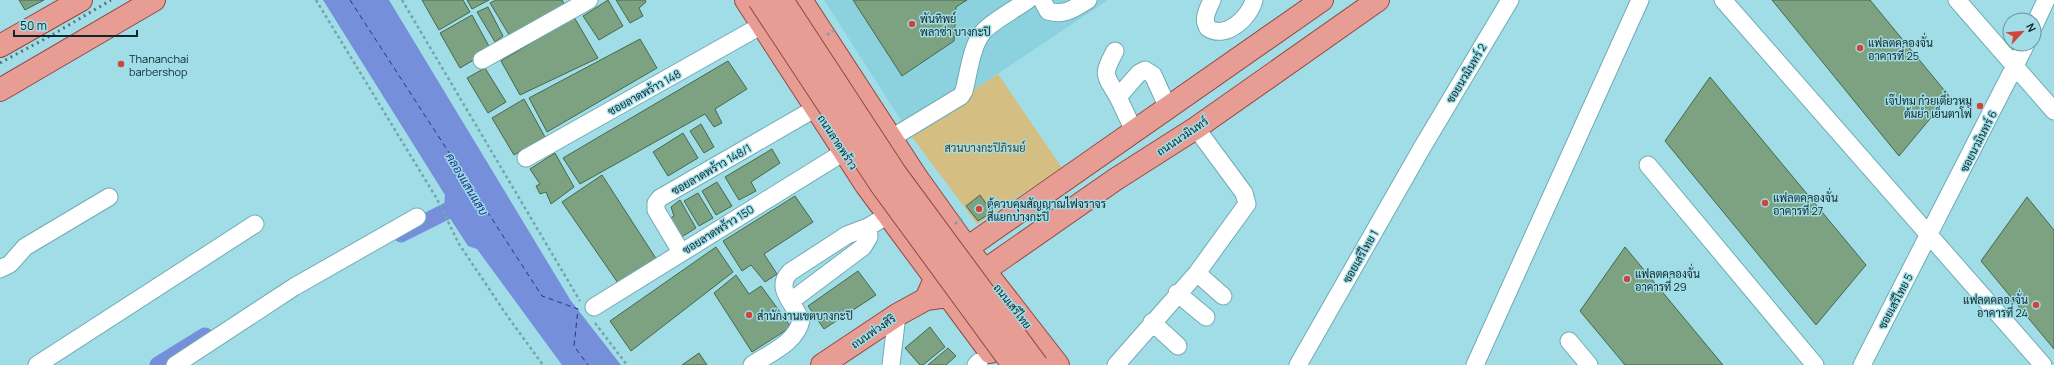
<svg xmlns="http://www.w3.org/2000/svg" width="2054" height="365" font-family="Manrope,Sarabun,sans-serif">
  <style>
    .built { fill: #8bd2de }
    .green { fill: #d5be81 }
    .water { fill: #758fdb }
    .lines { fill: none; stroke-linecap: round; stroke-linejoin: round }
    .canal { stroke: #758fdb; stroke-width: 17 }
    .ferry { stroke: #21338c; stroke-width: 1; stroke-dasharray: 5 4; stroke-linecap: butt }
    .building { fill: #7ca282; stroke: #45694b }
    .minor-casing { stroke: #70abb5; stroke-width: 19 }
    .major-casing { stroke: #914941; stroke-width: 24 }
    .path { stroke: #73a4ac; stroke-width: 2.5; stroke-dasharray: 3 3; stroke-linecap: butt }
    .minor { stroke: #fff; stroke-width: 17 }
    .major { stroke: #e79d94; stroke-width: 22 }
    .rail { stroke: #50787f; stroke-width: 3; stroke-dasharray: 2 4; stroke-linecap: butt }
    .major-bridge-casing { stroke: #914941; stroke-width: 24; stroke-linecap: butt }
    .path-bridge { stroke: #73a4ac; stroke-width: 2.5; stroke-dasharray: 3 3; stroke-linecap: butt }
    .major-bridge { stroke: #e79d94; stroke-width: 22 }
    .poi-dot { fill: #d24437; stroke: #a1dde7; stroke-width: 1.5 }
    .labels { text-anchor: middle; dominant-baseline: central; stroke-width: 3; stroke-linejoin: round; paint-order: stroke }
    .poi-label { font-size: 11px; fill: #0e272b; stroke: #a1dde7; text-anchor: start }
    .street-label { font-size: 11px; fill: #0e272b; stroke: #a1dde7 }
    .park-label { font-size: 11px; fill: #4c3e17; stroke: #a1dde7 }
    .water-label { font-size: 12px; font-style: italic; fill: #21338c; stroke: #a1dde7 }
  </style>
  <rect width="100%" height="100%" fill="#a1dde7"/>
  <path class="built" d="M824 0H1108L909 133Z"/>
  <path class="green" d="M998 74 1062 168 977 224 909 133Z"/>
  <path class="water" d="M323 0H389L571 301 621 365H562L477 249 468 246 444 209 445 195Z"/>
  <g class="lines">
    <path class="canal" d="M401 234 467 201
      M158 365 205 336"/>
    <path class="ferry" d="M350 0 542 296 578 309 574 346 588 365"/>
  </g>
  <path class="building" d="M19 0H44L25 10Z
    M422 0H463L470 12 439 30Z
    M467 0H489L472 9Z
    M496 0H562L566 7 511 38 490 3Z
    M608 0 623 26 599 40 583 16Z
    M616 0H645L646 2 639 8 643 16 630 23Z
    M853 0H967L956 7 954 41 902 76Z
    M1772 0H1870L1949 96 1899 156Z
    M488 7 503 36 495 42 477 12Z
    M472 15 491 50 460 68 440 33Z
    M574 17 598 58 520 95 501 61Z
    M640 39 657 68 547 132 529 98Z
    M728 61 747 89 715 109 722 123 714 127 705 114 580 184 563 158Z
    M485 68 506 102 488 113 467 78Z
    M1710 77 1866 265 1816 325 1665 141Z
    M524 99 545 137 514 155 492 118Z
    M701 124 714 147 704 153 690 131Z
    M683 133 698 158 668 176 653 152Z
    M772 149 780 163 751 182 756 191 739 200 725 177Z
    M555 153 574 187 551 204 546 192 540 194 536 186 540 184 530 169Z
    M602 175 657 260 618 283 562 202Z
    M717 182 732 206 716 215 702 191Z
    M698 193 713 218 699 226 684 201Z
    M980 195 992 212 978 221 966 206Z
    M795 196 813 222 764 254 777 274 765 282 751 265 742 271 723 241Z
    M2027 197 2054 230V349L1981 261Z
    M680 200 696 228 680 238 667 220 674 216 671 207Z
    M716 247 733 272 631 351 610 321Z
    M1625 247 1723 365H1625L1580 311Z
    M858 271 876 295 824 329 808 306Z
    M736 275 749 294 761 286 791 327 752 352 714 293Z
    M930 327 945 347 923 365H920L905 348Z
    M948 348 956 356 946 365H928Z
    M699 353 707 365H682Z"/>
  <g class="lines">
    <g class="minor-casing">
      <path id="minor" d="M1042 0 1048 11C1065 16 1073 9 1088 0
        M1212 0C1208 9 1202 19 1208 28 1226 40 1250 17 1254 0
        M1723 0 2043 365
        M1957 0 2054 111
        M2034 26 2046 0
        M1115 51C1102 76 1104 73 1118 97
        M482 60 589 0
        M1134 131 1118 97 1139 73 1145 70 1153 75 1168 108
        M890 139 961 96 964 91C969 72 971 47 983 32 991 22 1017 8 1028 0
        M526 158 762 25
        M1648 165 1815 365
        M681 252 656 210V203L660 198 816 108
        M0 269 10 264 25 247 109 197
        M1197 273 1223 296
        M1177 293 1206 317
        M791 301 863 247 869 237 868 227
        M594 307 844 152
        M1152 322 1178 346
        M1569 341 1589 365
        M37 365 255 224
        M175 365 294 287 417 217
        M752 365C770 353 797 342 801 320 794 303 774 288 790 272L847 235 868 227 888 215
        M891 365 897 315
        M976 365 979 362
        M1116 365 1197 273 1247 204 1244 193 1196 128
        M1298 365 1423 146 1510 0
        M1475 365 1640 0
        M1862 365 2026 44"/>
    </g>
    <g class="major-casing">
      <path id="major" d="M746 0 866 185 990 352
        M801 0 917 178 967 248 1058 365
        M0 46 81 0
        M0 90 154 0
        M926 299 935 279 967 248 1322 0
        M822 365 897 315 926 299 948 296 1116 179 1196 128 1378 0"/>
    </g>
    <path class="path" d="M316 0 437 199 459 244 508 317 543 365
      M402 0 580 301
      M595 323 627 365"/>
    <use href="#minor" class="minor"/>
    <use href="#major" class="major"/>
    <path class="rail" d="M0 63 52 35 111 0"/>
    <g class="major-bridge-casing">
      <path id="major-bridge" d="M759 0 881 185 1013 365
        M782 0 896 174 1037 365"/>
    </g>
    <path class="path-bridge" d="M827 35 833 31
      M955 224 963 217"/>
    <use href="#major-bridge" class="major-bridge"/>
  </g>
  <g class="poi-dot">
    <circle cx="912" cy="24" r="4"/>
    <circle cx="1860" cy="48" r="4"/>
    <circle cx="121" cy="64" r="4"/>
    <circle cx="1980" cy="106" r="4"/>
    <circle cx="1765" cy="203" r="4"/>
    <circle cx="979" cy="209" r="4"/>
    <circle cx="1627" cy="279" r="4"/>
    <circle cx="2036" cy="305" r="4"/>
    <circle cx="749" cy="315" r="4"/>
  </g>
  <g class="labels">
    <g class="poi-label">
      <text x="920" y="18">พันทิพย์<tspan x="920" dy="13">พลาซ่า บางกะปิ</tspan></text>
      <text x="1868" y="42">แฟลตคลองจั่น<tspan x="1868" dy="13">อาคารที่ 25</tspan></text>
      <text x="129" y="58">Thananchai<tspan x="129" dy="13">barbershop</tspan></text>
      <text x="1972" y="100" text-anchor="end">เจ๊ปทุม ก๋วยเตี๋ยวหมู<tspan x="1972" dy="13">ต้มยำ เย็นตาโฟ</tspan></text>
      <text x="1773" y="197">แฟลตคลองจั่น<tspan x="1773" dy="13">อาคารที่ 27</tspan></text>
      <text x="987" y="203">ตู้ควบคุมสัญญาณไฟจราจร<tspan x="987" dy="13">สี่แยกบางกะปิ</tspan></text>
      <text x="1635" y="273">แฟลตคลองจั่น<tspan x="1635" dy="13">อาคารที่ 29</tspan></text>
      <text x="2028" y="299" text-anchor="end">แฟลตคลองจั่น<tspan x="2028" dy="13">อาคารที่ 24</tspan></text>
      <text x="757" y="315">สำนักงานเขตบางกะปิ</text>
    </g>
    <g class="street-label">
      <text transform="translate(1466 73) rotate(-59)">ซอยนวมินทร์ 2</text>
      <text transform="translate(644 92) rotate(-29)">ซอยลาดพร้าว 148</text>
      <text transform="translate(1182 136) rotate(-34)">ถนนนวมินทร์</text>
      <text transform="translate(1978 141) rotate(-63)">ซอยนวมินทร์ 6</text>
      <text transform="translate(838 142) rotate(57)">ถนนลาดพร้าว</text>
      <text transform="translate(711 169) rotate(-30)">ซอยลาดพร้าว 148/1</text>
      <text transform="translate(718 229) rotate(-32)">ซอยลาดพร้าว 150</text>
      <text transform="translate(1360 256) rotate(-60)">ซอยเสรีไทย 1</text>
      <text transform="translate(1895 301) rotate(-62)">ซอยเสรีไทย 5</text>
      <text transform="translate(1013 306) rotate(52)">ถนนเสรีไทย</text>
      <text transform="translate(873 331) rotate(-34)">ถนนพ่วงศิริ</text>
    </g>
    <g class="park-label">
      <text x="985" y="147">สวนบางกะปิภิรมย์</text>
    </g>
    <g class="water-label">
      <text transform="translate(467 184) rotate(59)">คลองแสนแสบ</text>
    </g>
  </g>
  <g transform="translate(2022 32) rotate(64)"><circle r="19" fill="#a1dde7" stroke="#66949c"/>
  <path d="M0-3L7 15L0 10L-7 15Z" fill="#d24437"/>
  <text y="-6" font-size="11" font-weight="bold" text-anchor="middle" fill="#0e272b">N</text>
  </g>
  <path d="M14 30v6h123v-6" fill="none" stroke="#0e272b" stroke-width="2"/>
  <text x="20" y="30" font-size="12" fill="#0e272b" stroke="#a1dde7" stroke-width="3" paint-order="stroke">50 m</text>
</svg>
